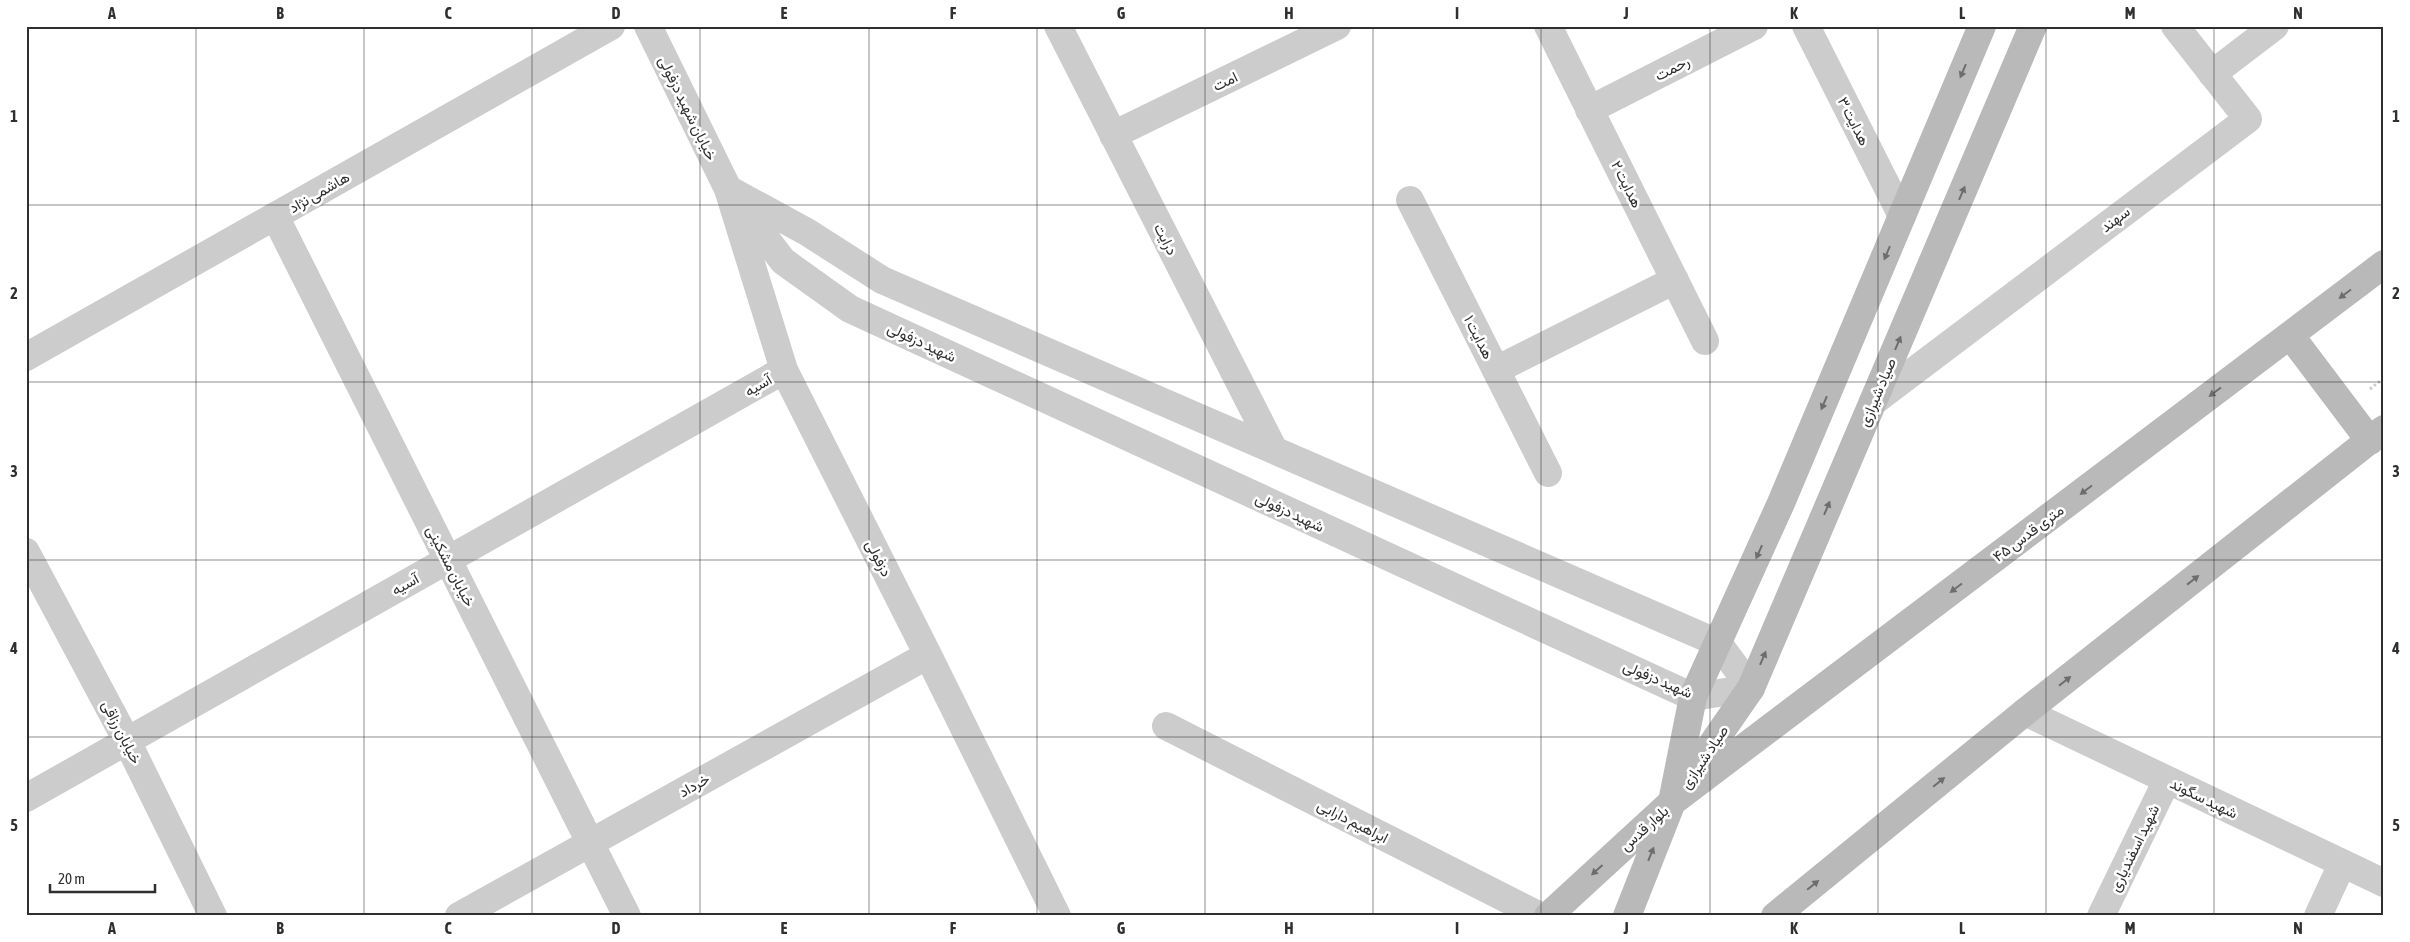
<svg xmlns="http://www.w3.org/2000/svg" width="2410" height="942" font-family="'Asap Condensed',Vazirmatn,sans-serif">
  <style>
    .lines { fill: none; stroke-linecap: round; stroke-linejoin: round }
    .path { stroke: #ccc; stroke-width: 3; stroke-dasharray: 2.5 2.5; stroke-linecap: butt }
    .minor { stroke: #ccc; stroke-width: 28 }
    .secondary { stroke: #b9b9b9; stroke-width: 28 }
    .oneway { fill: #6d6d6d }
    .grid { fill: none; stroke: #2f2f2f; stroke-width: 1; stroke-opacity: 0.55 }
    .labels { text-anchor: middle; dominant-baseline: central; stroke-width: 5; stroke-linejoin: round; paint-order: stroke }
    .street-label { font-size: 15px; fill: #2f2f2f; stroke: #fff }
    .neatline { fill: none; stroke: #2f2f2f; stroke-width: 2 }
    .grid-label { font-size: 16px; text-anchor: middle; font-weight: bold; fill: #2f2f2f }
  </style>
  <rect width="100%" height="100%" fill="#fff"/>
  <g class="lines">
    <path class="path" d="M2370 389 2384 378"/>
    <path class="minor" d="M648 26 728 189 784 370 928 655 1057 916
      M1058 26 1274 450
      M1548 26 1705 341
      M1806 26 1902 216
      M2212 74 2275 26
      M1589 110 1754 26
      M1113 135 1337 26
      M728 189 807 232 882 280 1718 643 1751 688 1693 697 850 309 783 261Z
      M1410 200 1548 473
      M275 216 627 916
      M26 357 611 26
      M1496 370 1675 280
      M1873 402 2248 119 2175 26
      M26 552 127 741 213 916
      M2025 712 2384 883
      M1166 726 1540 916
      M26 798 784 370
      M459 916 928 655
      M2101 916 2167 780
      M2318 916 2342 864"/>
    <path class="secondary" d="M2290 335 2370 441
      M1686 782 1751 688 2033 26
      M1548 916 1672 802 2384 264
      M1627 916 1672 802 1693 697 1781 503 1982 26
      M1775 916 2025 712 2384 429"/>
  </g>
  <defs><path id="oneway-solid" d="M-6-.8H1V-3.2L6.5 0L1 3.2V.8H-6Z" transform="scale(1.25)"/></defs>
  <g class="oneway">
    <use href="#oneway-solid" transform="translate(1963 71) rotate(113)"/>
    <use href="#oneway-solid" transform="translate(1962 193) rotate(-67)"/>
    <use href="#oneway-solid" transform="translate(1887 253) rotate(113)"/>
    <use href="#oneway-solid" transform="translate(2345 294) rotate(143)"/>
    <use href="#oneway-solid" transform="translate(1898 343) rotate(-67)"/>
    <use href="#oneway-solid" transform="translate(2215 392) rotate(143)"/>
    <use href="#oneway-solid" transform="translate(1824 403) rotate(113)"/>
    <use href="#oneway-solid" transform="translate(2086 490) rotate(143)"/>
    <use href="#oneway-solid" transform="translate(1827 508) rotate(-67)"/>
    <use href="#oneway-solid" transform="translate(1759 552) rotate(114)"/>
    <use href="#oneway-solid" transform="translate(2193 580) rotate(-38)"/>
    <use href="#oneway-solid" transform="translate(1956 588) rotate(143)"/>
    <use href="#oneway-solid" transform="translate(1763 658) rotate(-67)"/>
    <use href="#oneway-solid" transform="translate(2065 681) rotate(-38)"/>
    <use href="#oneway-solid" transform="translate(1939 782) rotate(-39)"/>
    <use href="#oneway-solid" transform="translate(1651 854) rotate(-68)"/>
    <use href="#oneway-solid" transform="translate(1597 870) rotate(138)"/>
    <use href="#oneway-solid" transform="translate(1813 885) rotate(-39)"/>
  </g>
  <path class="grid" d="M196 26V916M364 26V916M532 26V916M700 26V916M869 26V916M1037 26V916M1205 26V916M1373 26V916M1541 26V916M1710 26V916M1878 26V916M2046 26V916M2214 26V916M26 205H2384M26 382H2384M26 560H2384M26 737H2384"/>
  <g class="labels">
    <g class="street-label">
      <text transform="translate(1672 68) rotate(-27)">رحمت</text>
      <text transform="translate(1225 81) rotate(-26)">امت</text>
      <text transform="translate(688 108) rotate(64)">خیابان شهید دزفولی</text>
      <text transform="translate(1854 121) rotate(63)">هدایت ۳</text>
      <text transform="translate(1627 184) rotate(63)">هدایت ۲</text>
      <text transform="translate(319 192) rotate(-30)">هاشمی نژاد</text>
      <text transform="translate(2115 219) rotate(-37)">سهند</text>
      <text transform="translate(1166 239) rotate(63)">درایت</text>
      <text transform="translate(1479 337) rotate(63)">هدایت ۱</text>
      <text transform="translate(922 342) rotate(25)">شهید دزفولی</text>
      <text transform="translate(758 385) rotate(-30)">آسیه</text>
      <text transform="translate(1877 392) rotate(-67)">صیاد شیرازی</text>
      <text transform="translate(1290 512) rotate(25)">شهید دزفولی</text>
      <text transform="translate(2028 533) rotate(-37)">۴۵ متری قدس</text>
      <text transform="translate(879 558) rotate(63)">دزفولی</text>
      <text transform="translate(451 566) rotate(63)">خیابان مشکینی</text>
      <text transform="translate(405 584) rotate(-29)">آسیه</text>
      <text transform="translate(1658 679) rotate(23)">شهید دزفولی</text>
      <text transform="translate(122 732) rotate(63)">خیابان رزاقی</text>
      <text transform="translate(1704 757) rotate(-56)">صیاد شیرازی</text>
      <text transform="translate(694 785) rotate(-29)">خرداد</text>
      <text transform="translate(2204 798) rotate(26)">شهید سگوند</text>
      <text transform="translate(1353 821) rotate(27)">ابراهیم دارابی</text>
      <text transform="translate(1644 828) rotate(-42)">بلوار قدس</text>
      <text transform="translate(2134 848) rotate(-64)">شهید اسفندیاری</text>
    </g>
  </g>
  <rect width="2410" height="942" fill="none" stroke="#ffffff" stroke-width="55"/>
  <path d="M50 884v8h105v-8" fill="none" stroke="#2f2f2f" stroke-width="2.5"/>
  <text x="58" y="884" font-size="15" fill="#2f2f2f" stroke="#ffffff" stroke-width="4" paint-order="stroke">20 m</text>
  <rect x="28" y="28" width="2354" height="886" class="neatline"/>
  <g class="grid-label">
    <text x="112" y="19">A</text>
    <text x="280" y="19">B</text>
    <text x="448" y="19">C</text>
    <text x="616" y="19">D</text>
    <text x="784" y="19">E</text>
    <text x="953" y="19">F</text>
    <text x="1121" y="19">G</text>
    <text x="1289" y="19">H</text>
    <text x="1457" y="19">I</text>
    <text x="1626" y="19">J</text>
    <text x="1794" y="19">K</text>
    <text x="1962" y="19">L</text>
    <text x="2130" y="19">M</text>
    <text x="2298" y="19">N</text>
    <text x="14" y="122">1</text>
    <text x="2396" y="122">1</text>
    <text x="14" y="299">2</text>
    <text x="2396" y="299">2</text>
    <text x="14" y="477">3</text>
    <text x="2396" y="477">3</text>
    <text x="14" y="654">4</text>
    <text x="2396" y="654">4</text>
    <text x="14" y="831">5</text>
    <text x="2396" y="831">5</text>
    <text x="112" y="934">A</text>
    <text x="280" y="934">B</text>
    <text x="448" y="934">C</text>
    <text x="616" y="934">D</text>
    <text x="784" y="934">E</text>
    <text x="953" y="934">F</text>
    <text x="1121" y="934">G</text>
    <text x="1289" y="934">H</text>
    <text x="1457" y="934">I</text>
    <text x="1626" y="934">J</text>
    <text x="1794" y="934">K</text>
    <text x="1962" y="934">L</text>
    <text x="2130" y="934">M</text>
    <text x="2298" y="934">N</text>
  </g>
</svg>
